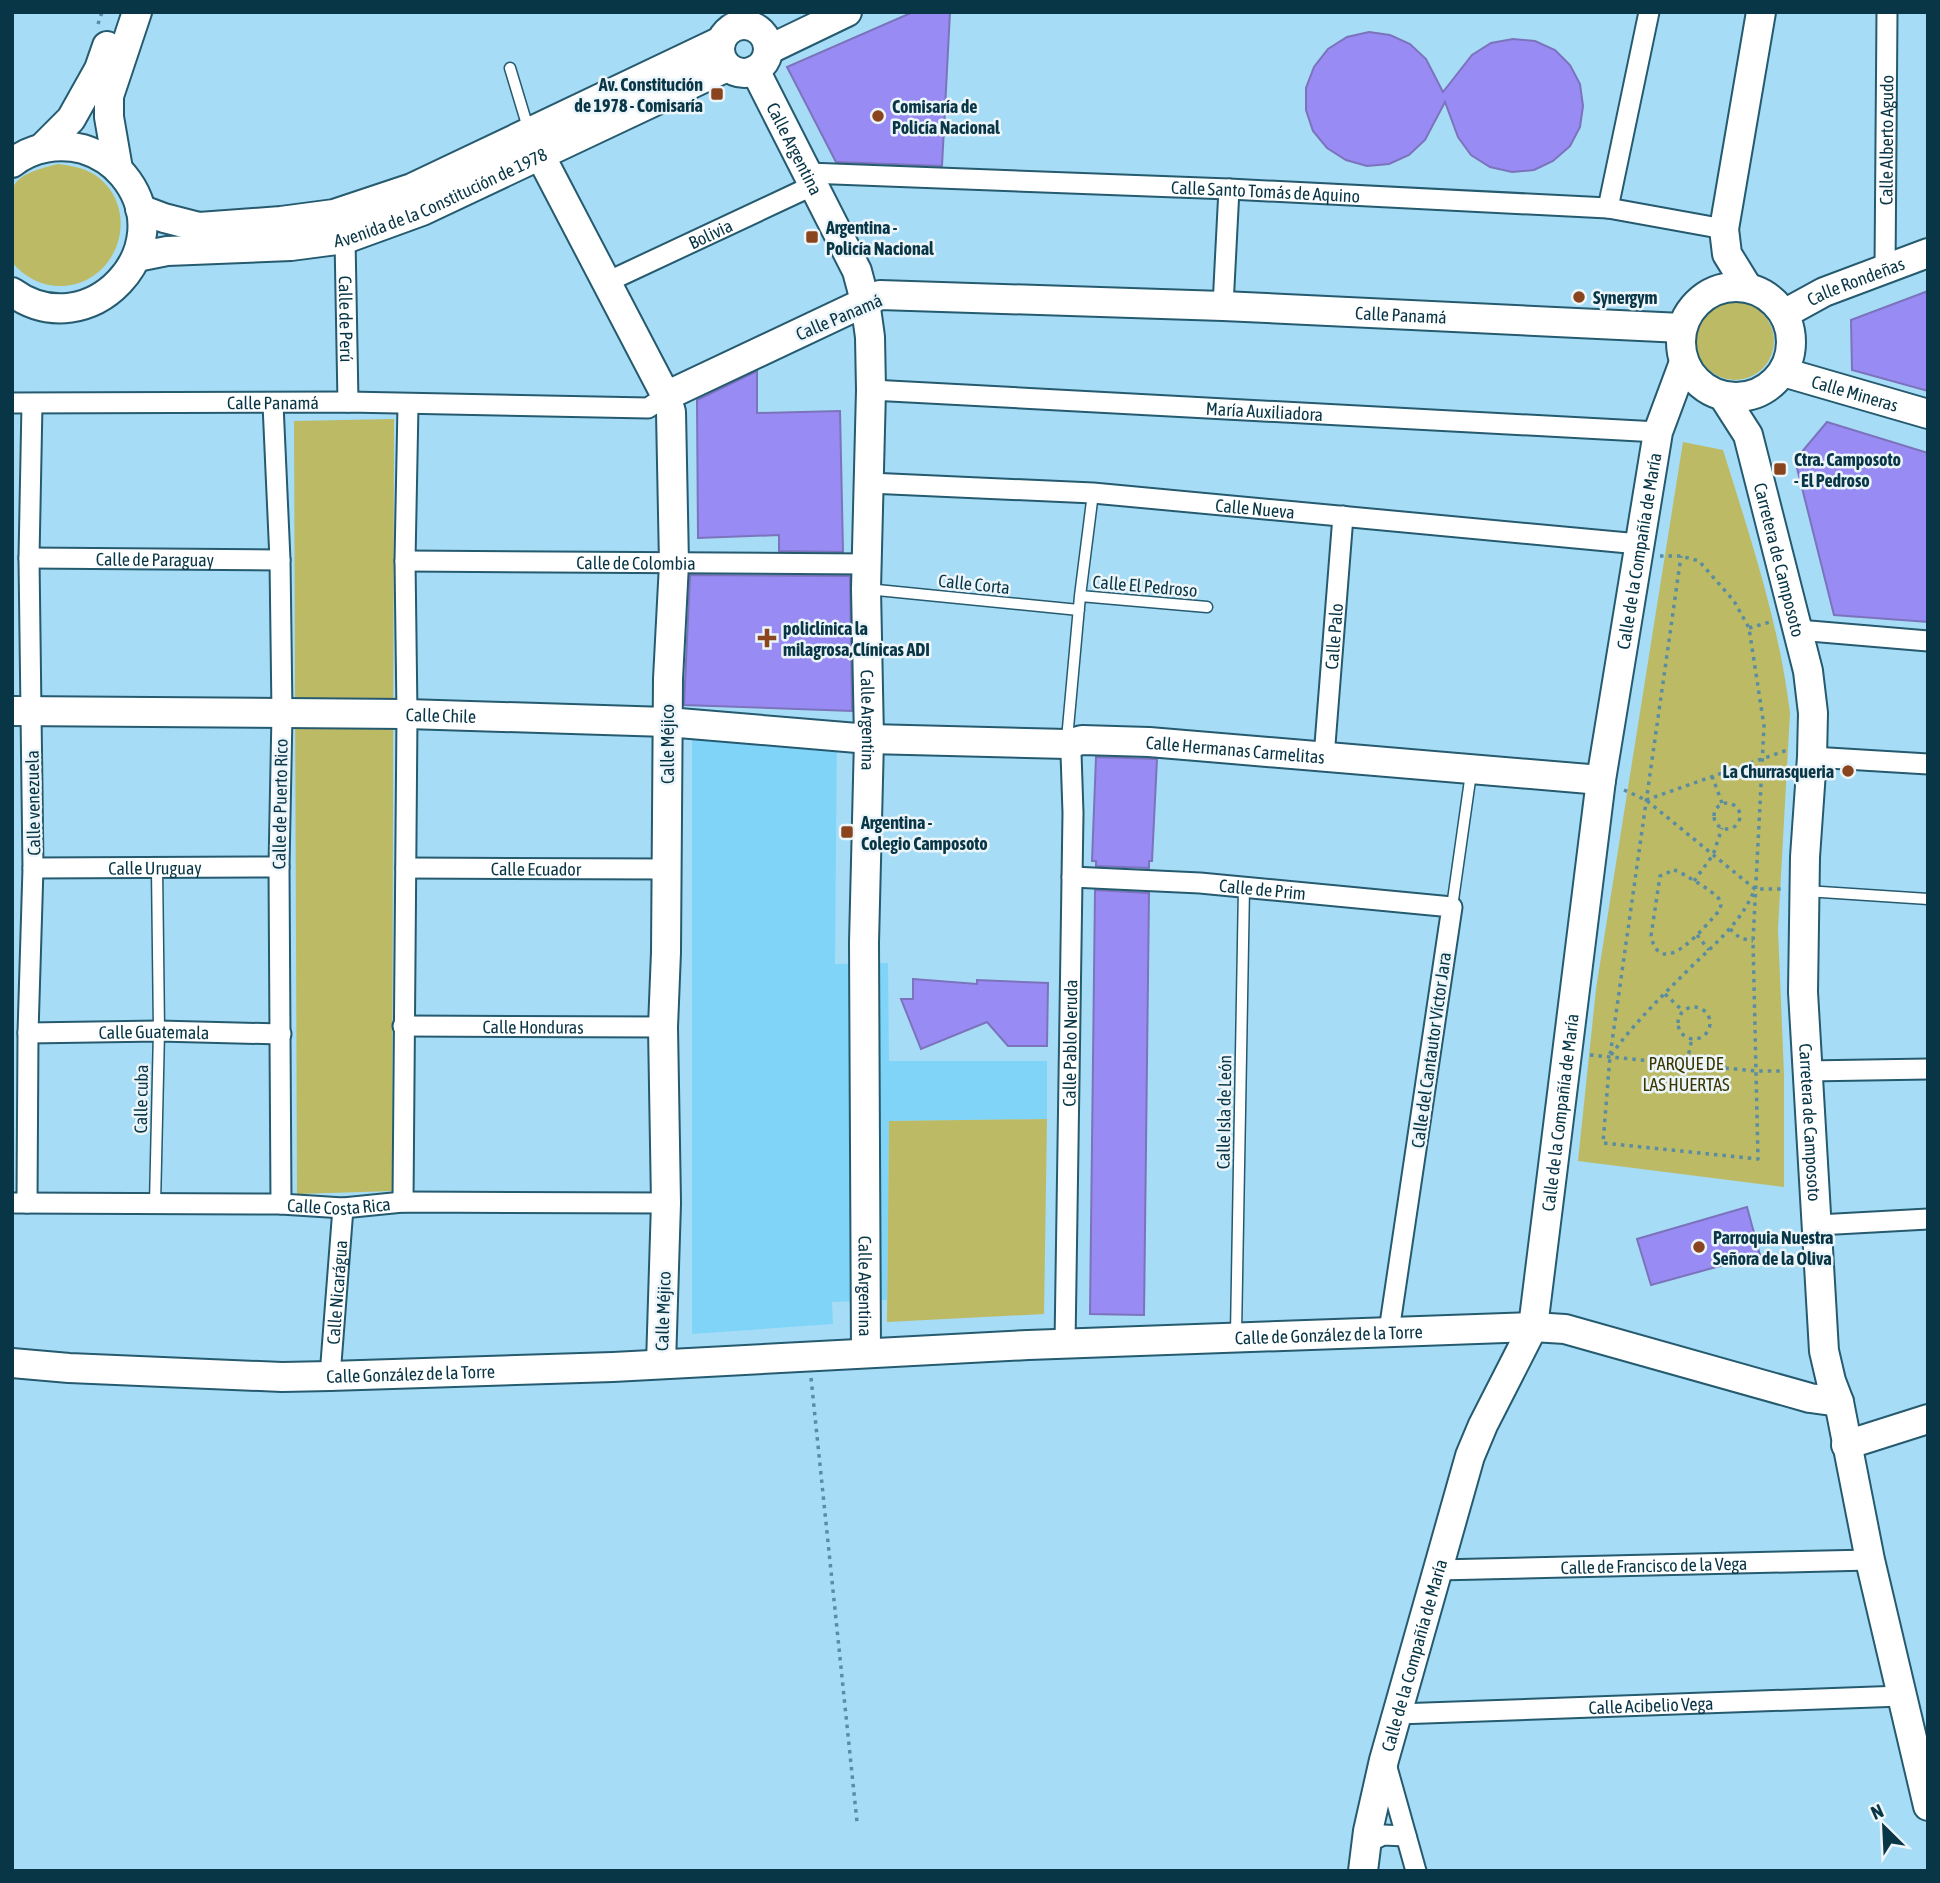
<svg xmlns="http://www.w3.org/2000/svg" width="1940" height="1883" font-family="'Asap Condensed',sans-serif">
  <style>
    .built { fill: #80d4f7 }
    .green { fill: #bcba64 }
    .building { fill: #988cf4; stroke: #7b73bc; stroke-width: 2 }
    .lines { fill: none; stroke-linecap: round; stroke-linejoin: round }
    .lane-casing { stroke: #255a6f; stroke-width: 13 }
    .street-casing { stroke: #255a6f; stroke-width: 23 }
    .secondary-casing { stroke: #255a6f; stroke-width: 32 }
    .path { stroke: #5b8da2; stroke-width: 3.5; stroke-dasharray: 3.5 5; stroke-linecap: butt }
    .lane { stroke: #fff; stroke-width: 10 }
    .street { stroke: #fff; stroke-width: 19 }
    .secondary { stroke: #fff; stroke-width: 28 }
    .poi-dot { fill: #8b451e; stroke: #ecf5f9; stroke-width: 2.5 }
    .labels { text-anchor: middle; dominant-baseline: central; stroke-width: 5; stroke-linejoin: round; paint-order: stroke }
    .poi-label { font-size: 18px; font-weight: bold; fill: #093647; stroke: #ecf5f9; text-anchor: start }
    .street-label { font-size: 18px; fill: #093647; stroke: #ecf5f9 }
    .park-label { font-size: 18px; fill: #393600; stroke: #ecf5f9 }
  </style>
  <rect width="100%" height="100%" fill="#a6dcf5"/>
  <path class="built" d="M837 727 835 964 888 963 889 1061H1047V1119L889 1121 887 1300 832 1302 833 1324 692 1334V730Z"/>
  <path class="green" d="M58 164C73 166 87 168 99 178 141 212 118 282 64 286 43 287 25 278 12 262 12 247 9 202 12 190 17 173 43 168 58 164Z
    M1696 341a39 39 0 1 1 78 0a39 39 0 1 1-78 0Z
    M394 419 392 1191 297 1194 294 421Z
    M1683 442 1723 450C1750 537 1779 622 1790 713L1778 929 1784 1074V1187L1578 1161 1596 989Z
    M1047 1119 1044 1314 887 1322 889 1121Z"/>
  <path class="building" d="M913 12H950L942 166 836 162 787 67Z
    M1369 32 1390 35 1410 44 1426 59 1443 92 1472 55 1491 43 1513 39 1535 41 1555 50 1570 65 1580 84 1583 106 1580 127 1570 146 1553 161 1534 170 1512 172 1490 167 1471 155 1458 137 1445 102 1425 140 1409 155 1389 164 1367 166 1346 160 1327 148 1313 131 1306 110V88L1314 67 1328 49 1347 37Z
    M1928 291V391L1852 370 1851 320Z
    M757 371V413L840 411 843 552 779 551V535L698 538 697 400Z
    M1827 422 1928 453V622L1834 615 1795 460Z
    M690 575 850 576 852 711 684 705Z
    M1096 757 1157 759 1152 861H1149V868L1096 866V861H1092Z
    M1095 890 1149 893 1144 1315 1090 1314Z
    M913 979 977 984V980L1048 983 1047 1046H1008L987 1022 921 1049 901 999H913Z
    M1747 1207 1760 1255 1651 1285 1637 1239Z"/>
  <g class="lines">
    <g class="lane-casing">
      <path id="lane" d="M510 68 529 131
        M867 589 1079 610
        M1080 596 1207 607
        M1067 739 1080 596 1093 493
        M1806 891 1928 899
        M1452 907 1471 773
        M155 1204 159 1031 157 868
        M1236 1334 1244 887"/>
    </g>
    <g class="street-casing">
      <g id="street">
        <path id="s1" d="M808 173 1229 189 1608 208 1724 229"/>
        <path d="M1608 208 1649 12"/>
        <path id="s2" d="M345 239 348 402"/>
        <path id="s3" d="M1885 270 1887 12"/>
        <path id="s4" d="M607 282 814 185"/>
        <path d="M1223 306 1229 189"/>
        <path id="s5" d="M871 390 1658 432"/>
        <path id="s6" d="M12 403 348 402 648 408 666 396"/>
        <path d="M273 404 280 560 282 714 279 867 281 1204"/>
        <path id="s7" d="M869 483 1093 493 1639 544"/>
        <path id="s8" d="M29 558 280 560"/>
        <path id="s9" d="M405 561 867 564"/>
        <path d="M1798 630 1928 641"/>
        <path id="s10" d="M1324 757 1343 516"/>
        <path d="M1812 757 1928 764"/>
        <path id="s11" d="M33 868 279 867"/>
        <path id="s12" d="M406 868 667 869"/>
        <path id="s13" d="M1072 877 1200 883 1452 907 1389 1331"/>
        <path id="s14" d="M403 1026 663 1027"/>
        <path id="s15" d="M28 1033 159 1031 281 1034"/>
        <path d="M1807 1071 1928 1069"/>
        <path d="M403 1202 407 714 405 561 408 405"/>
        <path id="s16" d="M12 1203 281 1204 343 1208 403 1202 666 1203"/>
        <path d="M27 1203 28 1033 33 868 29 558 32 404"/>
        <path d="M1818 1225 1928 1219"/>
        <path id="s17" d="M1065 1344 1073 813 1071 753 1067 744"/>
        <path id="s18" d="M330 1376 343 1208"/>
        <path id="s19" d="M1437 1570 1870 1560"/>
        <path id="s20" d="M1397 1714 1902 1696"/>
        <path d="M1386 1764 1416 1871"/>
        <path d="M1367 1843 1383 1835 1406 1836"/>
      </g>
    </g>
    <g class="secondary-casing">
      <g id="secondary">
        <circle cx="744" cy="49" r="24"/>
        <path d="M768 50 847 12"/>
        <path id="s21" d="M755 70 857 271 865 301 870 337 871 390 866 589 869 739 864 943 866 1353"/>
        <path d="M42 148 71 119 99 69 107 46"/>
        <path d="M540 155 666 396 671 412 674 564 668 679 666 952 663 1027 666 1203 661 1364"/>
        <path d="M12 163C32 147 59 143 83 149 99 154 113 163 123 175 184 248 89 348 12 292"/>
        <path d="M118 169 109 117V96L137 12"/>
        <path d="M140 209 164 218 199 227 281 221 334 214 412 188 721 41"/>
        <path id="s22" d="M137 257 167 251 291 246 345 239 422 211 727 67"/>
        <circle cx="1736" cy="342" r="55"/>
        <path d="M1748 288 1727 254 1724 229 1761 12"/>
        <path id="s23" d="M1784 314 1824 292 1928 253"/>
        <path id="s24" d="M1783 372 1928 414"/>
        <path id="s25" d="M666 396 880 295 1223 306 1682 328"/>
        <path id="s26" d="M1723 396 1748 435 1808 671 1813 713 1812 757 1805 857 1803 992 1824 1351 1831 1381 1839 1402 1870 1560 1928 1806"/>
        <path id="s27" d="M12 711 407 714 667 722 869 739 1067 744 1082 740 1149 742 1601 780"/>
        <path id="s28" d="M12 1363 69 1368 282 1377 330 1376 613 1367 1028 1345 1533 1327 1565 1329 1810 1398 1839 1402"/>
        <path d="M1846 1445 1928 1419"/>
        <path id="s29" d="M1363 1871 1368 1831 1384 1760 1470 1456 1483 1425 1533 1327 1601 780 1658 432 1684 362"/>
      </g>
    </g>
    <path class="path" d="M725 17 736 12
      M98 24 102 12
      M1660 556H1681L1699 561 1734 601 1749 628 1764 726 1753 941 1758 1159 1603 1143 1610 1056 1681 556
      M1749 628 1770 622
      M1712 776 1722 803
      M1624 790 1646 800 1755 889H1782
      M1646 800 1790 749
      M1714 816a13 13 0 1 1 26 0a13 13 0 1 1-26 0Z
      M1674 870C1683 873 1713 891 1719 899 1722 905 1721 905 1719 911 1706 925 1661 983 1651 936L1660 876Z
      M1694 881 1713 855 1722 828
      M1730 929 1740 938 1753 941
      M1697 935 1709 950
      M1665 994 1683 1011
      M1678 1023a16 16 0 1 1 32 0a16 16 0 1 1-32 0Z
      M1590 1055 1756 1071H1784
      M1611 1055C1635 1022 1663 995 1692 966 1716 943 1741 922 1754 891
      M1687 1062 1692 1038
      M811 1378 857 1822"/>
    <use href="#lane" class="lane"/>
    <use href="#street" class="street"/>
    <use href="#secondary" class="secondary"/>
  </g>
  <g class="poi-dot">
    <rect x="710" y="87" width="14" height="14" rx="3.5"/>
    <circle cx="878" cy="116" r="7"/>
    <rect x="805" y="230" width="14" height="14" rx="3.5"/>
    <circle cx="1579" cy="297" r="7"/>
    <rect x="1773" y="462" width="14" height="14" rx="3.5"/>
    <path d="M763.5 627.5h7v7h7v7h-7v7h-7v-7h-7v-7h7z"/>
    <circle cx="1848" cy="771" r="7"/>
    <rect x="840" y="825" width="14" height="14" rx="3.5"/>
    <circle cx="1699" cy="1247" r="7"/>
  </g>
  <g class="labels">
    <g class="poi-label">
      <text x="703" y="84" text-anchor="end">Av. Constitución<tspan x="703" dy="21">de 1978 - Comisaría</tspan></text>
      <text x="892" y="106">Comisaría de<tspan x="892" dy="21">Policía Nacional</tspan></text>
      <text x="826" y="227">Argentina -<tspan x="826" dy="21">Policía Nacional</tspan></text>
      <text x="1593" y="297">Synergym</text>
      <text x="1794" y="459">Ctra. Camposoto<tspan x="1794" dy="21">- El Pedroso</tspan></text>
      <text x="783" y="628">policlínica la<tspan x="783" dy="21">milagrosa,Clínicas ADI</tspan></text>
      <text x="1834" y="771" text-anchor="end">La Churrasqueria</text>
      <text x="861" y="822">Argentina -<tspan x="861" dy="21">Colegio Camposoto</tspan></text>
      <text x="1713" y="1237">Parroquia Nuestra<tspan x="1713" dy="21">Señora de la Oliva</tspan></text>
    </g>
    <g class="street-label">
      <text stroke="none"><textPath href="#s3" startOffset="130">Calle Alberto Agudo</textPath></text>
      <text stroke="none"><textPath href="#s21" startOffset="88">Calle Argentina</textPath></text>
      <text stroke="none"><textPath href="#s1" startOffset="458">Calle Santo Tomás de Aquino</textPath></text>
      <text stroke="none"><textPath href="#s22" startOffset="313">Avenida de la Constitución de 1978</textPath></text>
      <text stroke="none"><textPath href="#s4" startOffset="114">Bolivia</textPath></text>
      <text stroke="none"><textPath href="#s23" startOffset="79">Calle Rondeñas</textPath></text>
      <text stroke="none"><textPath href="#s25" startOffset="758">Calle Panamá</textPath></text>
      <text transform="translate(839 317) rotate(-23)">Calle Panamá</text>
      <text stroke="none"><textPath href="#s2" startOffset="80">Calle de Perú</textPath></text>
      <text stroke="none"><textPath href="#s24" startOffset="75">Calle Mineras</textPath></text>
      <text stroke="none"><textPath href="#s6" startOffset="261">Calle Panamá</textPath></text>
      <text stroke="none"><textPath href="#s5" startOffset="394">María Auxiliadora</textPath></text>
      <text stroke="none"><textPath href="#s7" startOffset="387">Calle Nueva</textPath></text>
      <text stroke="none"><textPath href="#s29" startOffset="1356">Calle de la Compañía de María</textPath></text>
      <text stroke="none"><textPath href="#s8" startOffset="126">Calle de Paraguay</textPath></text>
      <text stroke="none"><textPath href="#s26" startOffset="175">Carretera de Camposoto</textPath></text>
      <text stroke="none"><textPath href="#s9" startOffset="231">Calle de Colombia</textPath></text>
      <text transform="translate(974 584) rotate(6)">Calle Corta</text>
      <text transform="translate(1145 586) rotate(5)">Calle El Pedroso</text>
      <text stroke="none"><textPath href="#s10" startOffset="121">Calle Palo</textPath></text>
      <text stroke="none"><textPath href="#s27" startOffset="429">Calle Chile</textPath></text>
      <text stroke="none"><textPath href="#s21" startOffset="676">Calle Argentina</textPath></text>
      <text transform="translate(667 744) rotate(-90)">Calle Méjico</text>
      <text stroke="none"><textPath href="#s27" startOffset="1225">Calle Hermanas Carmelitas</textPath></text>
      <text transform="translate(33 803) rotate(-91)">Calle venezuela</text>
      <text transform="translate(280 804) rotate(-89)">Calle de Puerto Rico</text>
      <text stroke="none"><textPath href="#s11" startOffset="122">Calle Uruguay</textPath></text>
      <text stroke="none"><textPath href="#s12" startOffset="130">Calle Ecuador</textPath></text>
      <text stroke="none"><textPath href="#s13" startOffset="191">Calle de Prim</textPath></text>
      <text stroke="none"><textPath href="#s14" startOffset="130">Calle Honduras</textPath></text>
      <text stroke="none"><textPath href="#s15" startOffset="126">Calle Guatemala</textPath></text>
      <text stroke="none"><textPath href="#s17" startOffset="301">Calle Pablo Neruda</textPath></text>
      <text transform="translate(1431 1050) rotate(-82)">Calle del Cantautor Víctor Jara</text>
      <text transform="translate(141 1099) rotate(-89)">Calle cuba</text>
      <text stroke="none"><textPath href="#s29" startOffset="789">Calle de la Compañía de María</textPath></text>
      <text transform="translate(1224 1112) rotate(-89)">Calle Isla de León</text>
      <text stroke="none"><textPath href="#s26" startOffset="742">Carretera de Camposoto</textPath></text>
      <text stroke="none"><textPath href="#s16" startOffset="327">Calle Costa Rica</textPath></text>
      <text stroke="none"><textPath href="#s21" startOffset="1242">Calle Argentina</textPath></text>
      <text stroke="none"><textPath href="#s18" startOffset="84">Calle Nicarágua</textPath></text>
      <text transform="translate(663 1311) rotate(-88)">Calle Méjico</text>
      <text stroke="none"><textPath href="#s28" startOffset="1318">Calle de González de la Torre</textPath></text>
      <text stroke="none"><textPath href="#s28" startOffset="399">Calle González de la Torre</textPath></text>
      <text stroke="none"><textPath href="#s19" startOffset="217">Calle de Francisco de la Vega</textPath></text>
      <text stroke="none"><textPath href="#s29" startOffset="222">Calle de la Compañía de María</textPath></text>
      <text stroke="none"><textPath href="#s20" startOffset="254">Calle Acibelio Vega</textPath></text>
    </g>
    <g class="park-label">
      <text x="1686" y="1063">PARQUE DE<tspan x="1686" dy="21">LAS HUERTAS</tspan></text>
    </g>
  </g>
  <rect width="1940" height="1883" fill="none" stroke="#093647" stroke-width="28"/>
  <g transform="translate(1884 1827) rotate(336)" stroke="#ecf5f9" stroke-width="5" paint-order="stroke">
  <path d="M0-5L12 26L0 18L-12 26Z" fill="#093647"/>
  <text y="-10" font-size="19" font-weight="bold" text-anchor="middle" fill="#093647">N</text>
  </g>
</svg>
